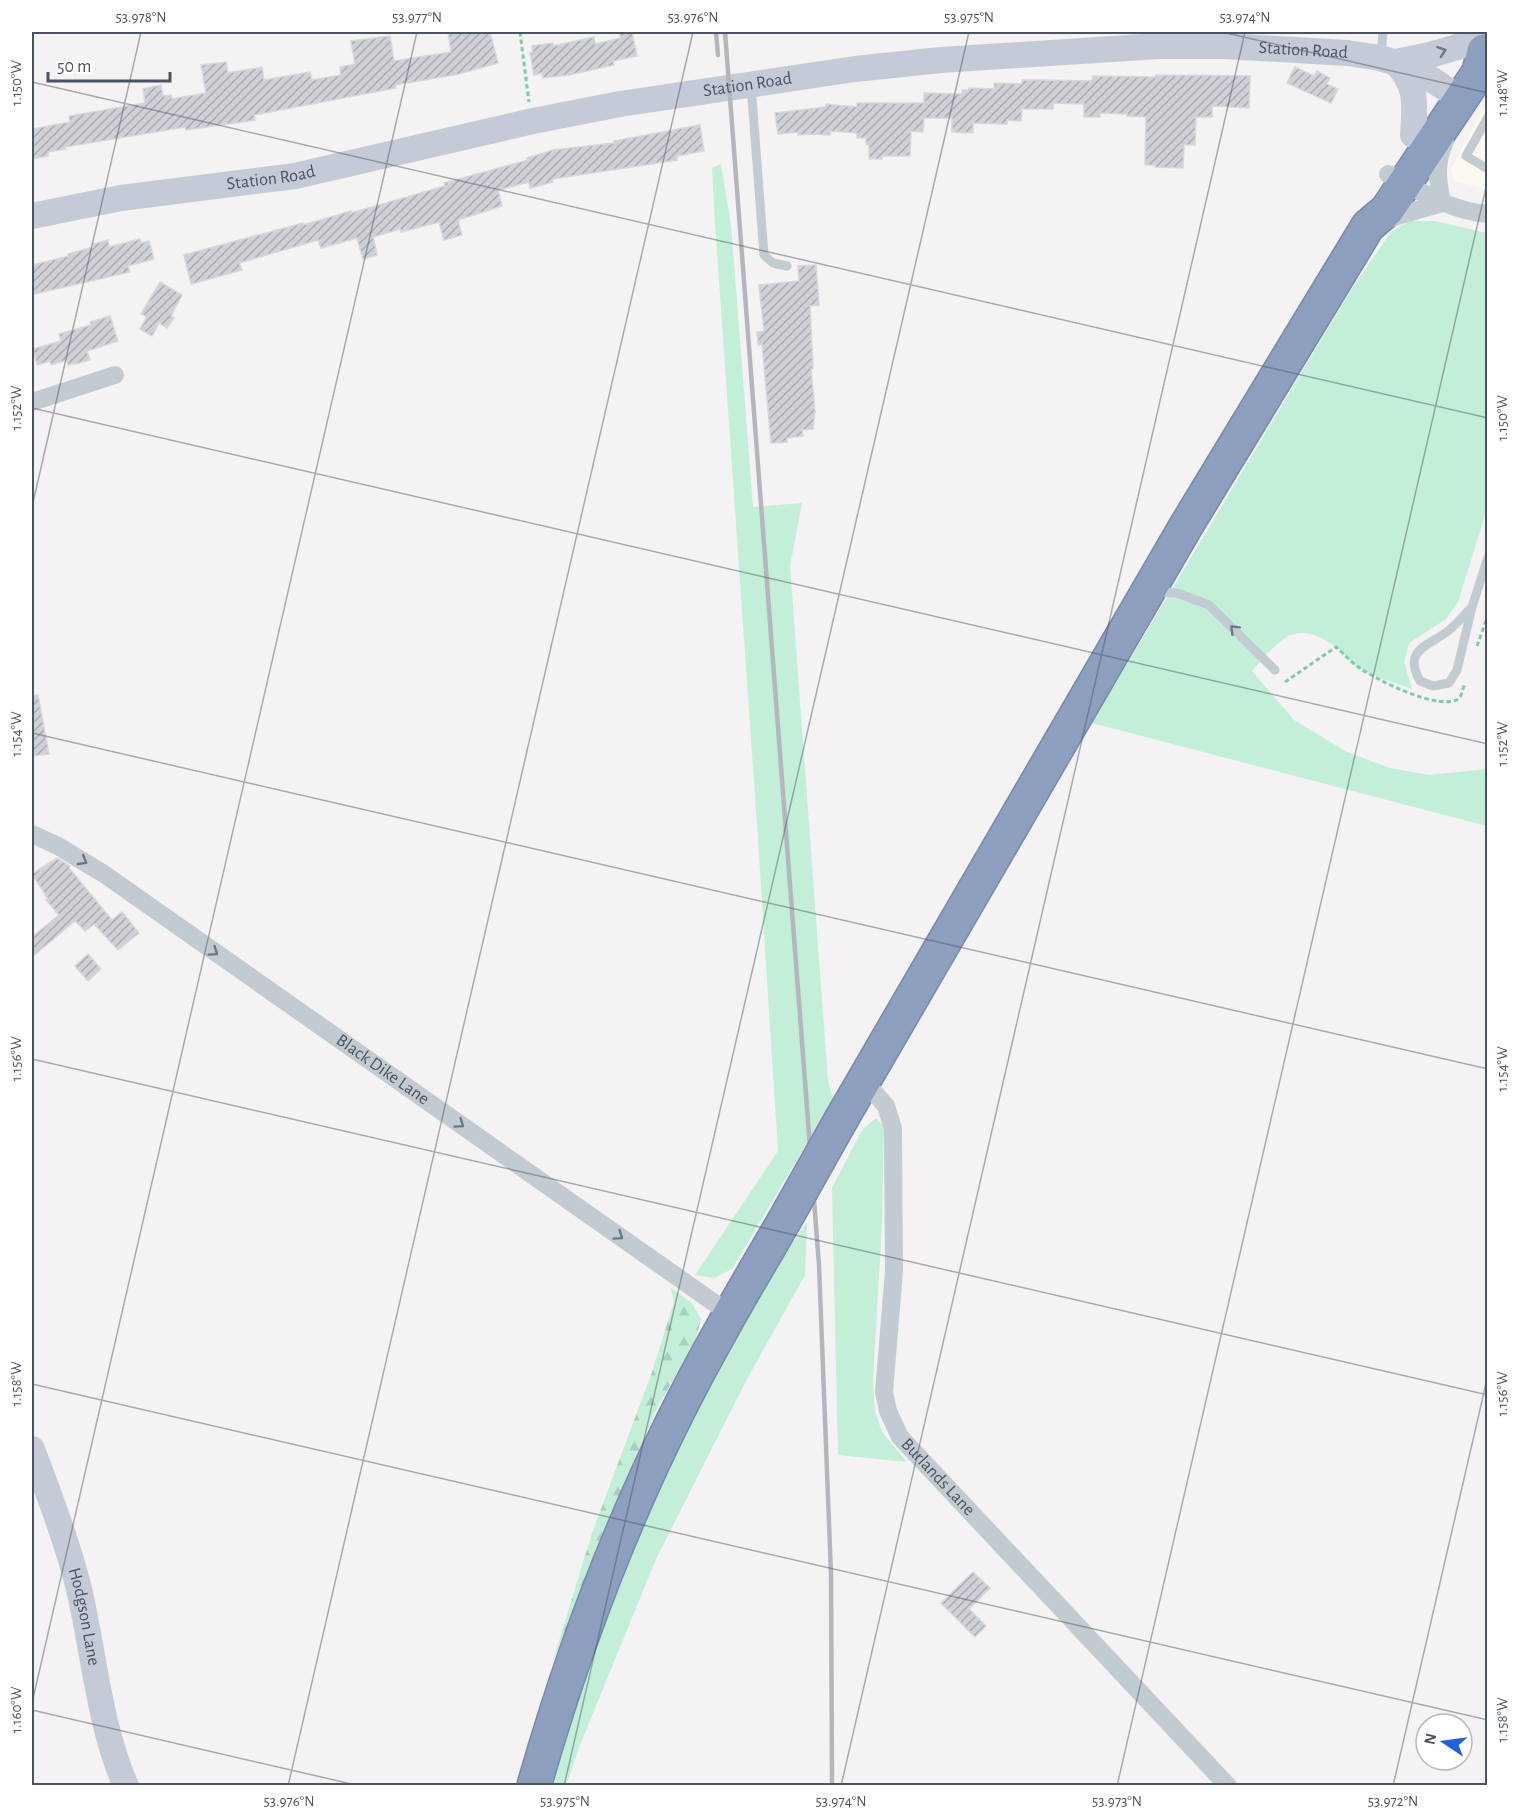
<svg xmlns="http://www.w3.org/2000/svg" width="1519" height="1817" font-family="'Alegreya Sans',sans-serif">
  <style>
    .commercial { fill: #fcf9ee }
    .green { fill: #c3eed8 }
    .forest { fill: url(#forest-firs) }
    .building { fill: url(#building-hatch); stroke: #d6d7dd; stroke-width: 1.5 }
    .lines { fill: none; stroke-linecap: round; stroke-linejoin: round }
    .highway-casing { stroke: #778aaa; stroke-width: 36 }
    .path { stroke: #7ccbac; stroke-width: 3; stroke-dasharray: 4.5 3; stroke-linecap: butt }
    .lane { stroke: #c3cbd2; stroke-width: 9 }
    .street { stroke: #c3cbd2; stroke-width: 18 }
    .secondary { stroke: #c4cbd7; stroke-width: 26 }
    .highway { stroke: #8c9fbe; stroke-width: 33 }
    .rail { stroke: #b4b6bc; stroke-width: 4.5 }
    .highway-bridge-casing { stroke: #778aaa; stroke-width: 36; stroke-linecap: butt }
    .highway-bridge { stroke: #8c9fbe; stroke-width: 33 }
    .oneway { stroke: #6f7783 }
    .oneway2 { stroke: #6e7782 }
    .ticks { fill: none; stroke: #4a535f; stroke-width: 1.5; stroke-opacity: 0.45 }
    .labels { text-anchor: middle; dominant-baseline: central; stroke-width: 4.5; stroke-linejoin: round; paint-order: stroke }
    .street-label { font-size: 18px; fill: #4a535f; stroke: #fff }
    .neatline { fill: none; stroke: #4a535f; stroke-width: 2 }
    .ticks-label { font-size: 15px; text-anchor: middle; fill: #4a535f }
  </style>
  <defs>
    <pattern id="forest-firs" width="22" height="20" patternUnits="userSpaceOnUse" patternTransform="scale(1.5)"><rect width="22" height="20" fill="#c3eed8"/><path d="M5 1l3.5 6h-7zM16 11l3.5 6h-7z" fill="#a9cebc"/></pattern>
    <pattern id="building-hatch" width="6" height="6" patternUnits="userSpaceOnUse" patternTransform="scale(1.5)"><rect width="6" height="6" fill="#cfd1d6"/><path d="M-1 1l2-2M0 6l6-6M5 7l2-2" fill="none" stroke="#aaacb1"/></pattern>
  </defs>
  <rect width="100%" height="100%" fill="#f4f2f2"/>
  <path class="commercial" d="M1487 102V189L1454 181 1451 169Z"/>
  <path class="green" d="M721 164 731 225 753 507 802 503 790 566 828 1081 833 1099 732 1269 714 1278 695 1275 778 1151 758 839 715 223 712 168Z
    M1410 221H1435L1487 233V509L1458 602 1446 619 1409 643 1404 662 1412 689C1392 681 1373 678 1356 666 1349 660 1343 652 1336 647 1295 617 1279 640 1252 671L1294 720 1347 752 1390 768 1429 775 1487 769V826L1092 723 1351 290 1391 232Z
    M876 1118 884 1127 882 1224 873 1379 875 1412 882 1432 907 1462 838 1455 832 1188 862 1130Z
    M807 1222 805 1275 747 1379 656 1559 580 1745 566 1785 545 1786 606 1603 712 1373 776 1267Z"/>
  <path class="forest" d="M671 1288 692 1303 701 1319 695 1341 656 1410 552 1664 592 1533 651 1375 674 1302Z"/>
  <path class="building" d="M448 32H490L498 63 459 74 395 85 396 88 254 115 255 120 186 130 185 127 65 147 66 149 48 152V156L32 159V129L70 122 69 116 145 103 143 89 161 85 163 96 171 95 172 99 206 93 201 65 226 62 228 73 262 67 264 80 310 72 312 80 341 75 340 67 355 64 351 41 390 36 394 61 451 52Z
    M619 32H632L637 56 613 61 614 65 569 75 543 78 542 73 534 75 530 53 533 52 532 46 553 43V46L594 37 595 44 621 38Z
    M1295 67 1314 76 1317 71 1330 78 1327 84 1338 89 1331 103 1287 83Z
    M1156 75 1250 76 1249 108 1212 106V117H1196L1195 145H1184L1183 168 1155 167V165H1145L1146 117 1127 116V114L1100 113V117H1084V104L1053 103V109H1022L1021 121 1007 120V124L973 123V133L952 132V118H924L923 132 911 131 910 156H882V159H869V145H866V138H857V133L830 131V135L812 134 798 135V132L778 134 775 113 826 107V104L857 107V103H924V93L962 94V90H969V88L994 89V83L1022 84V80H1040L1092 81 1093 76 1156 77Z
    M700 125 704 151 677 156V160L552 179 553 182 530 188 529 182 498 190 502 206 458 220 462 235 444 240 439 222 401 232 400 229 373 237 377 255 363 259 357 238 321 248 318 240 239 263 242 270 191 284 184 255 303 223V225L351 211V213L445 186 444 183 528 160 527 158 553 150 614 143V141Z
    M140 239 141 243 149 241 154 259 128 266 130 272 34 294 32 265 69 256 68 254 94 247 93 244 108 240 109 247Z
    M816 265 819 305 810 306 813 369H811L815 411 813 429 802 430 803 436 787 438V442L771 443 762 344 758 345 757 332 764 331 759 285 799 281 798 266Z
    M160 282 182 295 171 316 174 318 167 328 159 323 152 336 140 329 147 317 141 314Z
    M110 316 118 341 87 351 90 360 75 364V363L68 365 67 360 51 365 50 361 37 365 33 349 61 341 59 334 91 325 90 322Z
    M32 695H38L49 754 32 756Z
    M57 858 70 866 69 868 112 920 122 912 139 933 118 950 94 924 85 931 75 921 32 957V937L59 915 46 900 48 899 32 874Z
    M88 954 101 969 88 981 75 966Z
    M973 1572 990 1588 969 1609 986 1626 975 1637 941 1603Z"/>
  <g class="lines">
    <g class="highway-casing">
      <path id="highway" d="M842 1118 1186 526 1368 226 1387 210 1479 72 1484 51
        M534 1786C570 1660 615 1538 673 1421 706 1354 745 1288 783 1223"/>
    </g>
    <path class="path" d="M520 32 529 102
      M1477 646 1488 615
      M1285 682 1336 647C1343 653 1349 660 1357 666 1372 678 1445 715 1460 697 1462 694 1463 687 1465 684"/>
    <path class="lane" d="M1381 56 1383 32
      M751 85 764 255 773 263 787 266
      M1488 117 1466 156 1488 169
      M1157 592 1177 593 1209 605 1275 670
      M1472 607C1464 615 1457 624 1448 631 1429 646 1402 649 1420 681L1433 686 1449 683 1457 670 1472 607 1488 557"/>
    <g class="street">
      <path d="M1388 174C1420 191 1450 211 1488 214"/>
      <path d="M1442 203C1437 177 1435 165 1445 141"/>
      <path d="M1383 220 1442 203"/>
      <path d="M32 402 115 375"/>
      <path id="s1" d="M32 834 58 846 104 874 730 1314"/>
      <path id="s2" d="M864 1081 886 1106 893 1128 894 1271 884 1392 888 1411 900 1437 1228 1786"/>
    </g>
    <g class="secondary">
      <path d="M1395 62 1430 55 1488 38"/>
      <path d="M1395 62C1418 85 1415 105 1413 135"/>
      <path id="s3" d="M32 216 121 198 295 176 533 121 620 104 855 69 941 60 1159 46H1226L1347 53 1380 58 1416 69 1461 99"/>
      <path id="s4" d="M32 1449C49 1495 67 1541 79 1589 94 1653 99 1725 126 1786"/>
    </g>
    <use href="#highway" class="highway"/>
    <path class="rail" d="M716 32 718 55
      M725 32 819 1265 831 1574 832 1786"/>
    <g class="highway-bridge-casing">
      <path id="highway-bridge" d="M783 1223 842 1118"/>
    </g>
    <use href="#highway-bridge" class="highway-bridge"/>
  </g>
  <defs><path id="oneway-chevron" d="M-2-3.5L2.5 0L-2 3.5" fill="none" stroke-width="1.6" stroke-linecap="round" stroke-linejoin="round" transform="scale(1.5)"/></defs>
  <use class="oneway" href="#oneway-chevron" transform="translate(1442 51) rotate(-19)"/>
  <g class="oneway2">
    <use href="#oneway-chevron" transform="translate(1234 629) rotate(-135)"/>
    <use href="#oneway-chevron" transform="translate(83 861) rotate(31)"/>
    <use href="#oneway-chevron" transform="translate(214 952) rotate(35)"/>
    <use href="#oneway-chevron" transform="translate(460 1124) rotate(35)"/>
    <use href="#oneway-chevron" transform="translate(619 1236) rotate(35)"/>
  </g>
  <path class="ticks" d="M1222 32 1488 93M32 82 1488 418M32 408 1488 744M32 507 141 32M32 733 1488 1069M32 1059 1488 1395M32 1384 1488 1720M32 1703 417 32M32 1710 360 1786M288 1786 693 32M564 1786 969 32M841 1786 1245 32M1117 1786 1488 179M1393 1786 1488 1375"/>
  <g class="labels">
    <g class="street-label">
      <text stroke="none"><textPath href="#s3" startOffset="1286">Station Road</textPath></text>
      <text stroke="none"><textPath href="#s3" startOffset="728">Station Road</textPath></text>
      <text stroke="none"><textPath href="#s3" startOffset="242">Station Road</textPath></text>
      <text stroke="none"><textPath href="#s1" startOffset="423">Black Dike Lane</textPath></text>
      <text stroke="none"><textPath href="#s2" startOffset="424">Burlands Lane</textPath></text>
      <text stroke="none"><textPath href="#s4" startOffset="176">Hodgson Lane</textPath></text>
    </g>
  </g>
  <rect width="1519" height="1817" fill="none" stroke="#ffffff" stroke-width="66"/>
  <g transform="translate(1444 1742) rotate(283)"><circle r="28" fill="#ffffff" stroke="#b7babf" stroke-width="1.5"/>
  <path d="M0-4.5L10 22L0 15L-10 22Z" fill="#2261de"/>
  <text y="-9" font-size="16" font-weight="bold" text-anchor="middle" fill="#4a535f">N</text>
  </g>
  <path d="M48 72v9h122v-9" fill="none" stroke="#4a535f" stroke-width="3"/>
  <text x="57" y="72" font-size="18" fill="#4a535f" stroke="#ffffff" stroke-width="4.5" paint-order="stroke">50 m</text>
  <rect x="33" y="33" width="1453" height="1751" class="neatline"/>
  <g class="ticks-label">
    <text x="141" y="22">53.978°N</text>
    <text x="417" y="22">53.977°N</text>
    <text x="693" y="22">53.976°N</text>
    <text x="969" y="22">53.975°N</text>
    <text x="1245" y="22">53.974°N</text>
    <text transform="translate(16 83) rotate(-90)" y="5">1.150°W</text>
    <text transform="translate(1502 93) rotate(-90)" y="5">1.148°W</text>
    <text transform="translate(16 408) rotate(-90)" y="5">1.152°W</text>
    <text transform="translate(1502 418) rotate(-90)" y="5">1.150°W</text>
    <text transform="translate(16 734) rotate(-90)" y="5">1.154°W</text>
    <text transform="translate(1502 744) rotate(-90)" y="5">1.152°W</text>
    <text transform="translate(16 1059) rotate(-90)" y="5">1.156°W</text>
    <text transform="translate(1502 1069) rotate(-90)" y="5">1.154°W</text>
    <text transform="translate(16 1384) rotate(-90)" y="5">1.158°W</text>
    <text transform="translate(1502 1394) rotate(-90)" y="5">1.156°W</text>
    <text transform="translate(16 1710) rotate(-90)" y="5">1.160°W</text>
    <text transform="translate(1502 1720) rotate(-90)" y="5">1.158°W</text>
    <text x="289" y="1806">53.976°N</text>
    <text x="565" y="1806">53.975°N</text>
    <text x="841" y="1806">53.974°N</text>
    <text x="1117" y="1806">53.973°N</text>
    <text x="1393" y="1806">53.972°N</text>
  </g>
</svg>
